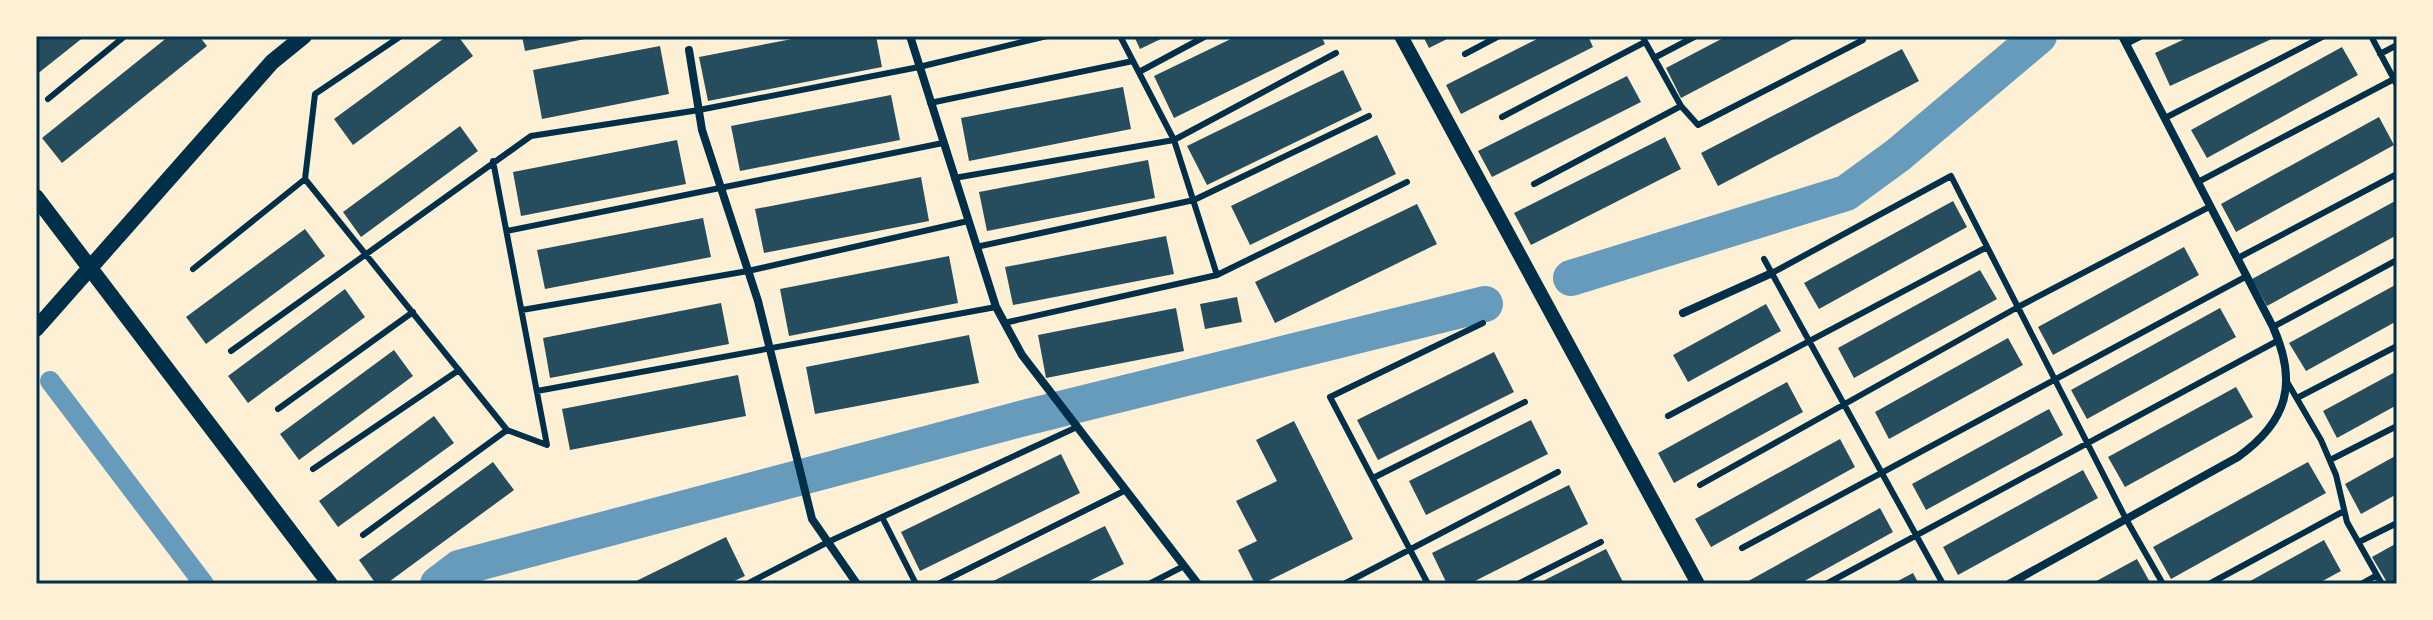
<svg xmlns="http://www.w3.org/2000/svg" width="2433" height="620" font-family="'Noto Serif',serif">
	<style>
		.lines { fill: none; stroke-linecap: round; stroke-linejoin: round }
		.canal { stroke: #669bbc; stroke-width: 20 }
		.river { stroke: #669bbc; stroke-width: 36 }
		.building { fill: #264d5e }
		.service { stroke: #003049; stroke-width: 6 }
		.minor { stroke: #003049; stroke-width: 8 }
		.tertiary { stroke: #003049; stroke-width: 14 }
		.secondary { stroke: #003049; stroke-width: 16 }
		.neatline { fill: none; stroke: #003049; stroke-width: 3 }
	</style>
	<rect width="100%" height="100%" fill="#fdf0d5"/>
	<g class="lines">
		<!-- canal -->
		<path class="canal" d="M50 381 204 584"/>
		<!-- river -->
		<path class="river" d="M1571 278 1846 193 1898 155 2039 36
			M438 584 459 568 1028 417 1485 304"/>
	</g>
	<!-- building -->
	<path class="building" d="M36 36H85L36 75Z
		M169 36H199L207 46 62 163 42 138Z
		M447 36H458L473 56 353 145 334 119Z
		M522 36H595V37L525 51Z
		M808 36H876L882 67 708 101 699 57Z
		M1134 36H1167L1140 49Z
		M1237 36H1321L1325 44 1174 118 1154 76Z
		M1423 36H1453L1429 48Z
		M1543 36H1588L1593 47 1461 114 1446 85Z
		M1727 36H1799L1681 98 1666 68Z
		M2191 36H2278L2170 86 2155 53Z
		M660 46 669 94 542 119 533 70Z
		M2342 47 2358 75 2207 158 2191 130Z
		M1902 49 1919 81 1718 186 1701 153Z
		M1343 70 1362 110 1207 185 1187 146Z
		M1627 76 1641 102 1492 177 1478 151Z
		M1123 87 1131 129 969 161 961 118Z
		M891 95 900 140 740 171 731 126Z
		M2379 117 2394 145 2236 232 2221 204Z
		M460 126 478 151 361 237 343 212Z
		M1377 135 1396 174 1250 245 1231 206Z
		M1665 137 1681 169 1531 245 1514 213Z
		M677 140 686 184 521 216 513 172Z
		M1148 160 1155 198 987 231 979 192Z
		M921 177 929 221 764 253 755 209Z
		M2397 200V235L2267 306 2252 279Z
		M1953 201 1967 227 1819 309 1804 283Z
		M1417 204 1437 244 1275 323 1255 282Z
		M703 218 711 257 545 289 537 250Z
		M305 229 325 256 206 344 186 317Z
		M1166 236 1174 274 1013 305 1005 267Z
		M2184 247 2199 275 2053 355 2038 327Z
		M949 256 958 303 789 336 780 289Z
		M1980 270 1997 299 1854 378 1838 348Z
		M2397 284V321L2306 371 2289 343Z
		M345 289 365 317 248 403 228 376Z
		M1237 297 1242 322 1205 329 1200 304Z
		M721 303 729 344 550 378 543 338Z
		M1766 304 1781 331 1688 382 1673 355Z
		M1176 308 1184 351 1046 378 1038 335Z
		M2220 308 2236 337 2087 419 2071 390Z
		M969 335 979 383 815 414 806 367Z
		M2008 338 2023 365 1889 439 1875 412Z
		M394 350 413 376 299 460 280 434Z
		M1494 352 1514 392 1378 460 1357 420Z
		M2397 371V405L2337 438 2323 411Z
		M738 375 746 416 570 450 562 409Z
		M1787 382 1803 412 1674 483 1658 453Z
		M2236 387 2253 417 2125 487 2108 457Z
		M2049 409 2063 435 1926 510 1912 484Z
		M434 416 454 443 338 527 319 501Z
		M1531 420 1548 454 1426 515 1409 481Z
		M1294 421 1353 539 1262 584H1255L1238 550 1257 541 1236 501 1277 481 1256 440Z
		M1840 439 1855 467 1711 547 1695 519Z
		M1061 454 1080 493 920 571 901 532Z
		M2397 455V494L2361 514 2345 484Z
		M493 462 514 490 386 584H376L359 560Z
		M2308 462 2326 493 2171 579 2153 547Z
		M2083 470 2098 498 1958 575 1943 547Z
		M1569 485 1588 524 1469 584H1447L1432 553Z
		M1880 508 1893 532 1799 584H1743Z
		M1105 526 1124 564 1083 584H987Z
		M726 537 745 576 728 584H630Z
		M2324 540 2341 571 2317 584H2245Z
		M2397 543V584H2388L2372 557Z
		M1606 549 1624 584H1537Z
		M2137 559 2151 584H2091Z
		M1913 573 1919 584H1892Z"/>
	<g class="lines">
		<!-- service -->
		<path class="service" d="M401 36 315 94 305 179 507 430 547 445 493 161
			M1120 36 1174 140 1217 275
			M1642 36 1681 106 1698 125 1863 40 1861 36
			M2371 36 2397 85
			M2126 44 2142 36
			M1465 54 1499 36
			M2380 54 2397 45
			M1654 58 1696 36
			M1139 72 1206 36
			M48 99 125 36
			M930 103 1133 61
			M1502 117 1645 42
			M2165 118 2324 36
			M954 178 1174 140 1336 53
			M2198 182 2394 79
			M1534 184 1681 106
			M507 231 943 143
			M976 247 1194 200 1369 116
			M2238 258 2397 174
			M1764 259 1943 584
			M193 269 305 179
			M1772 273 1951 176 2126 519 2163 584
			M522 310 748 271 968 221
			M1004 323 1217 275 1407 182
			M2273 327 2397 260
			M231 351 531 136 699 110 919 67 1047 36
			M2286 380 2321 440 2336 475 2347 522 2382 584
			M537 391 996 307
			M2297 398 2397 346
			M278 409 413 312
			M1668 416 1987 247
			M2330 460 2397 426
			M313 469 459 370
			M1375 477 1525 402
			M1700 485 2018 307 2211 206
			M882 517 916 584
			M363 535 507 430
			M2359 542 2397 523
			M1742 548 2247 276
			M747 584 828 542 1077 427
			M938 584 1126 490
			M1149 584 1184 566
			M1344 584 1558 472
			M1428 584 1330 397 1483 323
			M1518 584 1601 542
			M1826 584 2279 340
			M2209 584 2344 511
			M2361 584 2377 575"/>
		<!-- minor -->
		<path class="minor" d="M910 36 996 307 1022 355 1198 584
			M689 50 702 130 758 301 812 519 857 584
			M1683 313 1772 273
			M2009 584 2238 457C2288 421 2298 383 2273 327L2122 36"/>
		<!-- tertiary -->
		<path class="tertiary" d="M1401 36 1698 584"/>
		<!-- secondary -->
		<path class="secondary" d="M36 197 330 584
			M36 329 272 62 304 36"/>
	</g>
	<!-- border -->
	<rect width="2433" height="620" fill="none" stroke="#fdf0d5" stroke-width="76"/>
	<rect x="38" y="38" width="2357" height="544" class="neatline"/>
</svg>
